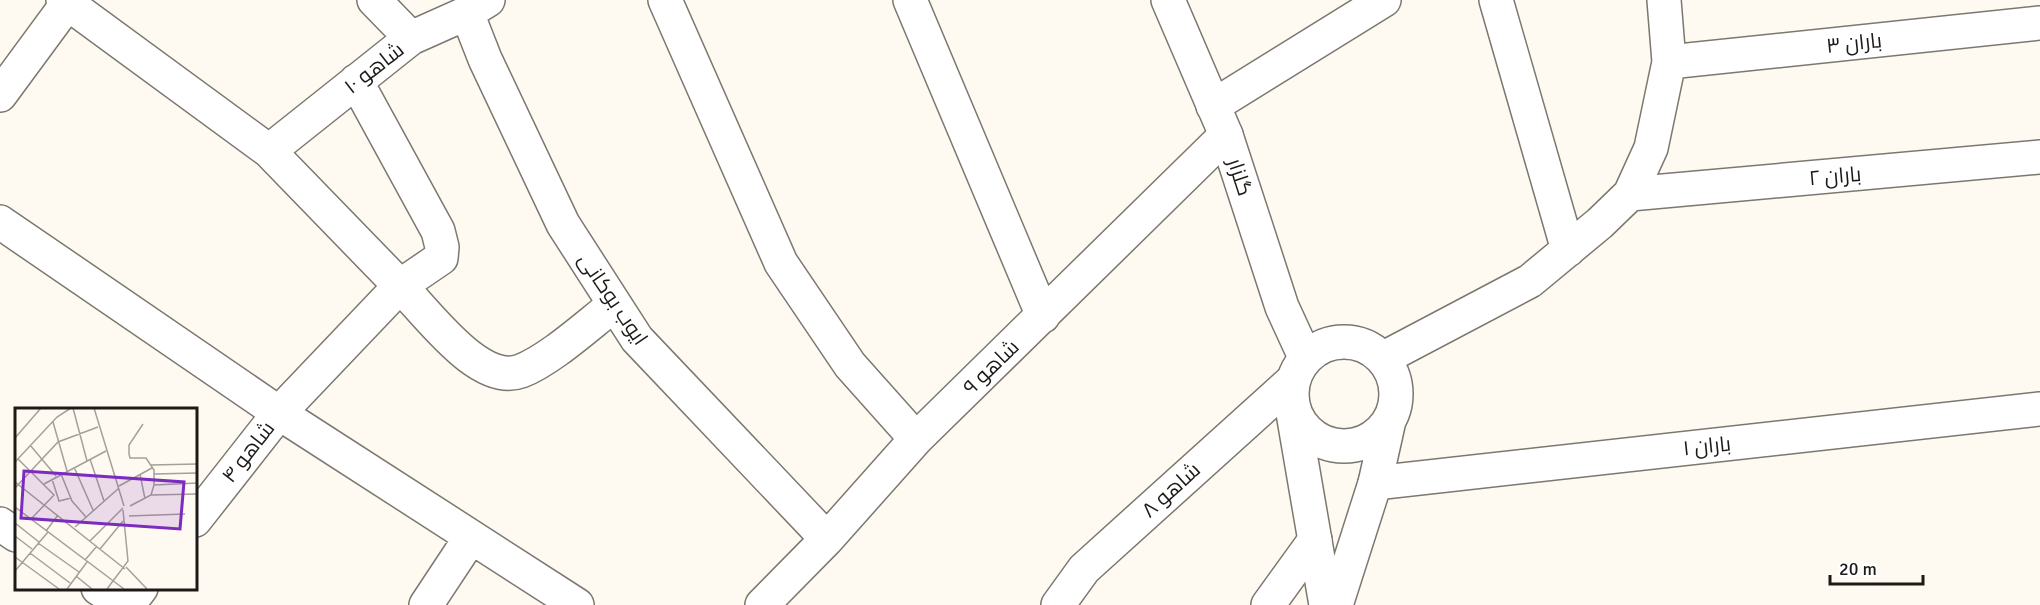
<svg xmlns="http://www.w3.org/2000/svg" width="2040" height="605" font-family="Signika,Cairo,sans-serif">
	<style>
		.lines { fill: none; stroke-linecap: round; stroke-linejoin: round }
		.street-casing { stroke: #7c776f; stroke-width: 36 }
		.secondary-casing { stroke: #7c776f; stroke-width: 36 }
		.street { stroke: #fff; stroke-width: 33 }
		.secondary { stroke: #fff; stroke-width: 33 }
		.labels { text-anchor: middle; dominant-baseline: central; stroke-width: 4.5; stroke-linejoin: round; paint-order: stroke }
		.street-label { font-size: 21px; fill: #1c1a17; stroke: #fff }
		.inset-road { fill: none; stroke: #a4a09a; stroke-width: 1.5 }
		.view { fill: #7b2cbf; fill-opacity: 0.15; stroke: #7b2cbf; stroke-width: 3 }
		.inset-edge { fill: none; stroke: #1c1a17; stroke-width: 3 }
	</style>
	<rect width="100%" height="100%" fill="#fffaf1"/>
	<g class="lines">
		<defs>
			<path id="street" d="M63 0 269 151 400 286 279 413 195 520
				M374 0 411 38
				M665 0 781 263 850 365 916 439
				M910 0 1043 316
				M1496 0 1568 250
				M467 13 485 59 563 224 637 339 827 539
				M1669 62 2040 23
				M356 81 438 231 442 247 441 258 400 286C427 312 479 387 521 371 550 360 589 324 614 305
				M0 95 70 0
				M1213 106 1384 0
				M269 151 411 38 467 13 488 0
				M1630 194 2040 157
				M0 222 279 413 577 605
				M1384 358 1530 281 1600 223 1630 194 1651 148 1669 62 1664 0
				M1375 483 2040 409
				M128 605 141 588
				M426 605 471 537
				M762 605 827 539 916 439 1226 135
				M1058 605 1084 569 1291 382
				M1268 605 1315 540"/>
			<path id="secondary" d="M1168 0 1226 135 1282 307 1305 357
				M1292 394a52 52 0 1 1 104 0a52 52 0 1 1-104 0Z
				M1293 413 1326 605
				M0 524 16 535
				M98 588 123 605
				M1336 605 1375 483 1388 425"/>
		</defs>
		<!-- street casing -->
		<use href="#street" class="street-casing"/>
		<!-- secondary casing -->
		<use href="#secondary" class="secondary-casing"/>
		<!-- street -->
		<use href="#street" class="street"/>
		<!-- secondary -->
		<use href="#secondary" class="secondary"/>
	</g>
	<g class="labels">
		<!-- street labels -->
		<g class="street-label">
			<text transform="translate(1854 43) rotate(-6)">باران ۳</text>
			<text transform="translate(374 68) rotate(-38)">شاهو ۱۰</text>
			<text transform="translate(1835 176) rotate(-5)">باران ۲</text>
			<text transform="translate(1240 177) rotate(72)">گلزار</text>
			<text transform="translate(613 299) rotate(56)">ایوب بوکانی</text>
			<text transform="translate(991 367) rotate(-44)">شاهو ۹</text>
			<text transform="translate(1707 446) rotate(-6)">باران ۱</text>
			<text transform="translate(248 452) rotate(-52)">شاهو ۴</text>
			<text transform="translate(1171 490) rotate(-42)">شاهو ۸</text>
		</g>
	</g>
	<!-- overview -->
	<g transform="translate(15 408)">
		<rect width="182" height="182" fill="#fffaf1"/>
		<path class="inset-road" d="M58 0 72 53M79 0 109 98M38 14 52 63M0 30 26 0M15 37 41 68M3 51 39 87 16 111M75 51 89 93M0 54 42 9 56 0M136 57 182 56M59 59 78 102M46 66 57 93 71 109M125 66 130 91M139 66 182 65M37 71 44 93 56 90M0 74 110 161M29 76 91 43M139 77 182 75M104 78 137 60M0 80 43 34 83 19M136 87 182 86M115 98 136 87 139 77V62L131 50H115L114 46V37L128 16M0 99 109 181M114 108 170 106M0 115 24 134M60 119 104 80M31 123 43 107M0 128 17 141M75 133 108 100M23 135 64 164M85 141 108 113M15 145 55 175M0 149 44 181M70 152 82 138M111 159 132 181M0 163 33 124M61 168 77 181M52 181 72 154M92 181 113 153 108 102"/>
		<path class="view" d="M9 63 169 74 165 121 6 110Z"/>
		<rect width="182" height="182" class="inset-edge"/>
	</g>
	<!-- scale -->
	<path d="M1830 575v9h93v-9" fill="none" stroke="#1c1a17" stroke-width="3"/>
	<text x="1839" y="575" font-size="18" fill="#1c1a17" stroke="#ffffff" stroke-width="4.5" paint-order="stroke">20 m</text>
</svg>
